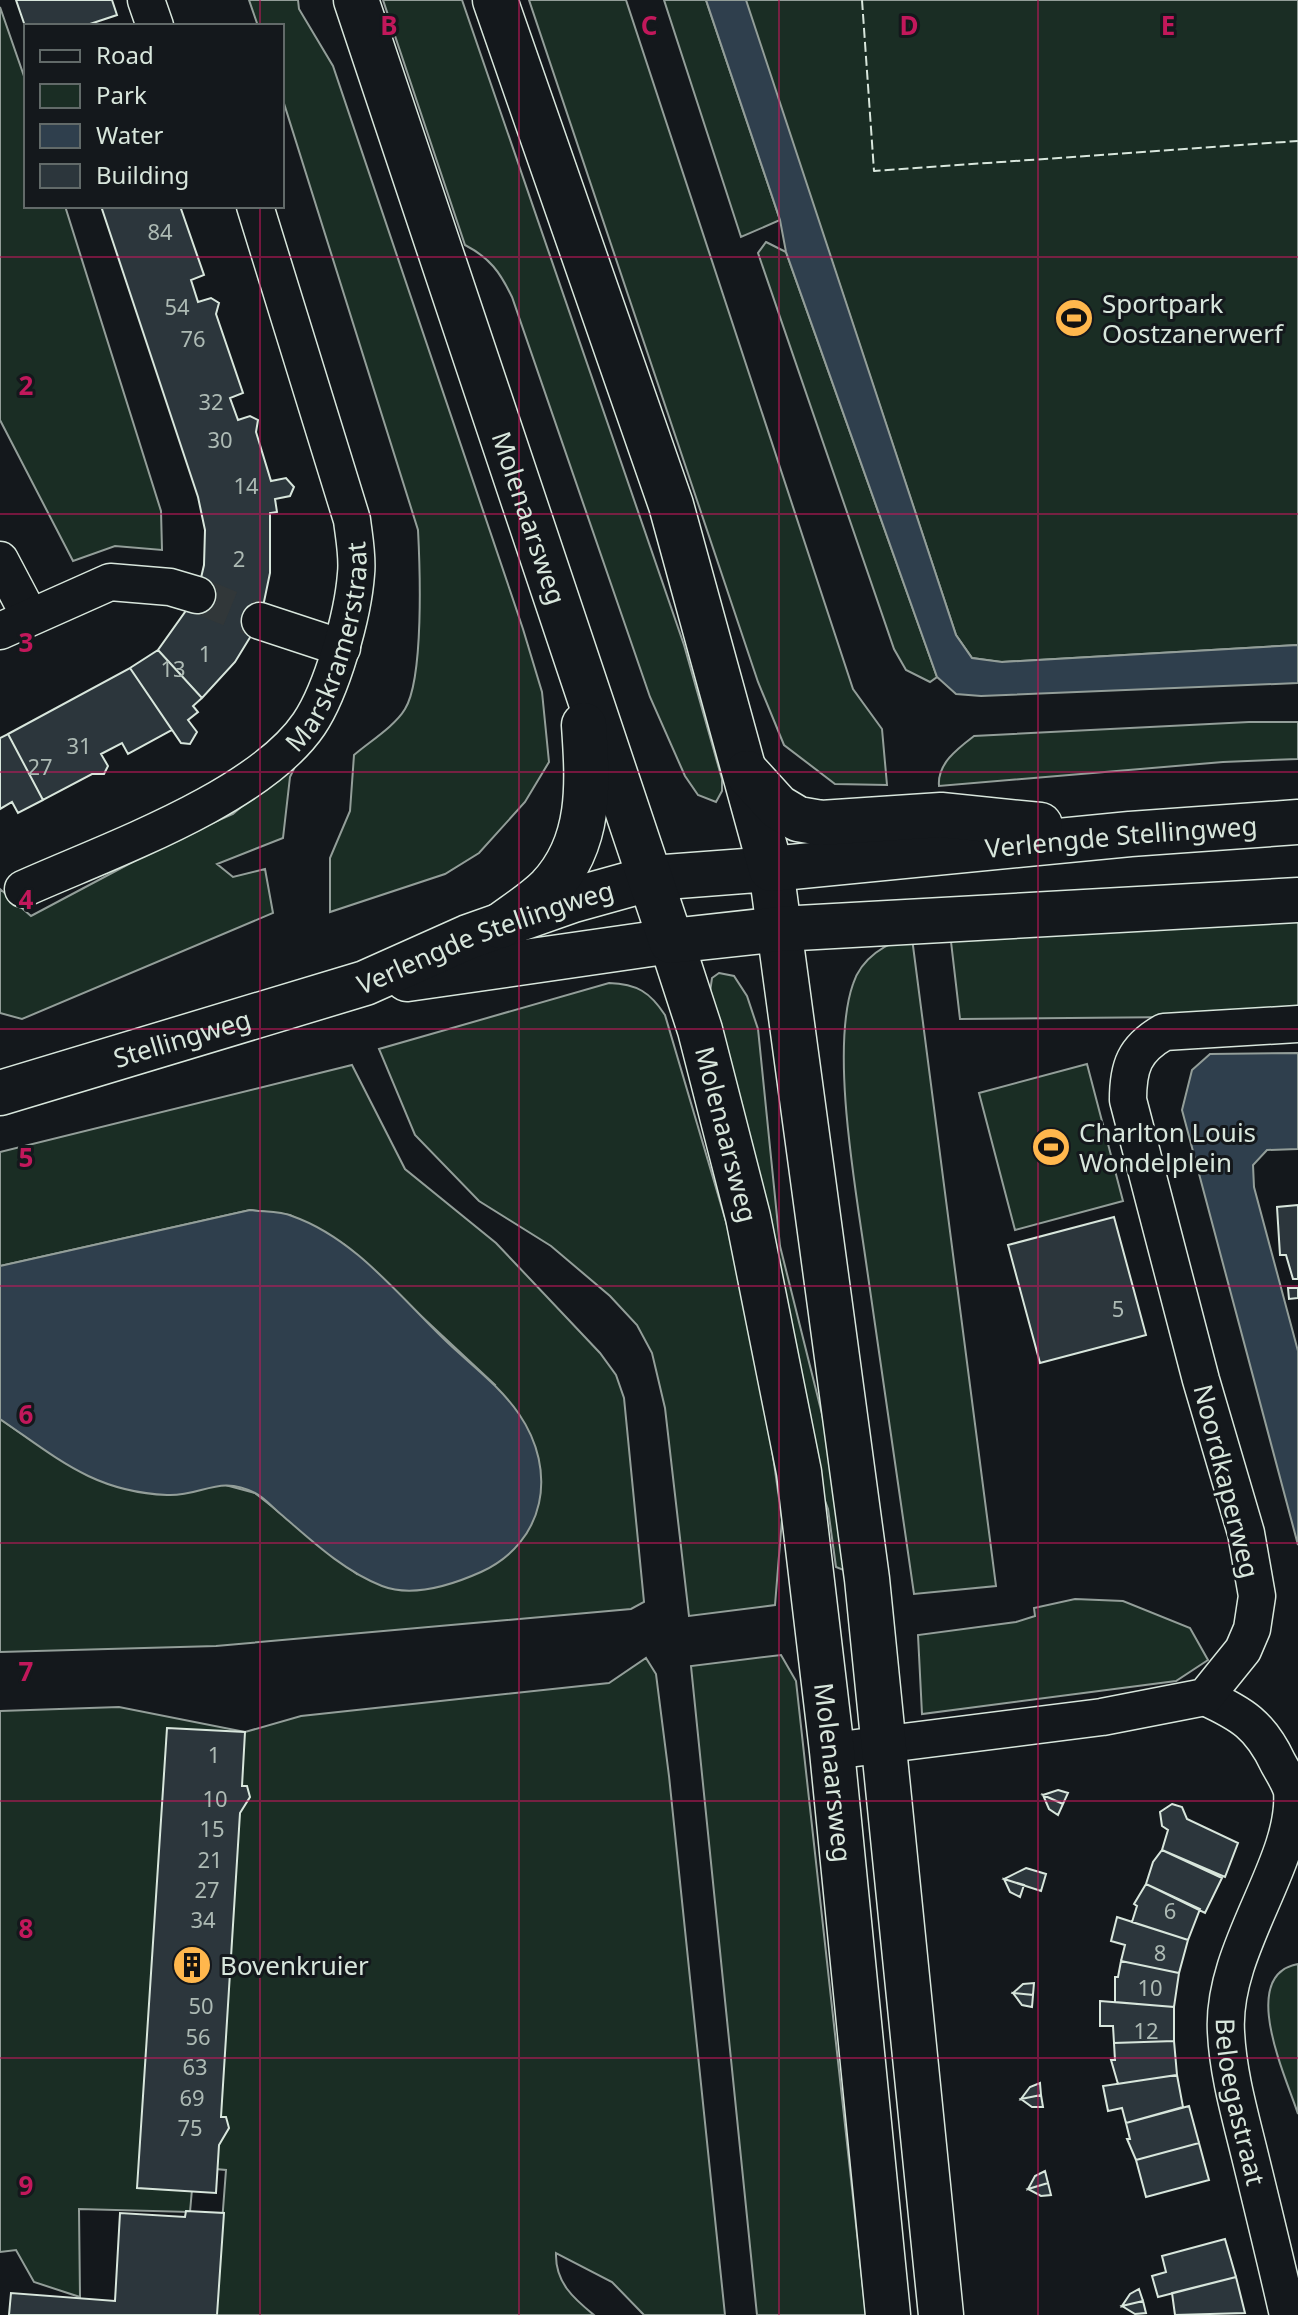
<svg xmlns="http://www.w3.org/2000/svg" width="1298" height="2315" font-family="'Noto Sans',sans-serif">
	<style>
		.green { fill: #1a2d24; stroke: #939e99; stroke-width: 2 }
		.water { fill: #2f3f4d; stroke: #939e99; stroke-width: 2 }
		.building { fill: #2c363c; stroke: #d8e6dc; stroke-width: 2 }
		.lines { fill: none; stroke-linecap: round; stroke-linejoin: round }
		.minor-tunnel { stroke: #313739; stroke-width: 36; stroke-dasharray: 36 18; stroke-linecap: butt }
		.minor-casing { stroke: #d8e6dc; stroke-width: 39 }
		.tertiary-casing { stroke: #d8e6dc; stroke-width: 47 }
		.secondary-casing { stroke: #d8e6dc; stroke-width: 47 }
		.minor { stroke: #14181c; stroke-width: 36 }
		.tertiary { stroke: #14181c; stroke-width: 44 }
		.secondary { stroke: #14181c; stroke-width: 44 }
		.fence { stroke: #d8e6dc; stroke-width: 2; stroke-dasharray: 10 4; stroke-linecap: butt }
		.grid { fill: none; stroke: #c2185b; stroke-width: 2; stroke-opacity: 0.55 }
		.labels { text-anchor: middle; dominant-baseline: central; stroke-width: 6; stroke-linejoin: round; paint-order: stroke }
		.number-label { font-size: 22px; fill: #adbab4 }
		.poi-label { font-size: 26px; fill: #d8e6dc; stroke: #14181c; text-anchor: start }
		.street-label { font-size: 26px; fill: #d8e6dc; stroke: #14181c }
		.grid-label { font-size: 26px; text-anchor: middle; font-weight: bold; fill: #c2185b; stroke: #14181c; stroke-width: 6; stroke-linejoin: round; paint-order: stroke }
	</style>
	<rect width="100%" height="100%" fill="#14181c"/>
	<!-- green -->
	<path class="green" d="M249 0H298L299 9 333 66 523 629 542 692 549 762 525 802 479 853 445 874 330 912V858L350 811 354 755C369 742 395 726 405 709 424 678 420 568 418 530L282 97V26H258Z
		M383 0H462L684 645 722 779V791L716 802 698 795 685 776 650 697 512 297C500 272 490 258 465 245Z
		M529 0H626L853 689 882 729 887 785 835 784 784 745 758 682Z
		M664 0H706L780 220 741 237Z
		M745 0H1298V645L1001 662 972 658 956 635Z
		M0 7 26 82V206H65L161 511 162 550 115 546 73 561 0 420Z
		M766 242 786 252 937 677 930 682 906 670 894 649 758 253Z
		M1249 722H1298V759L1223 762 939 786C937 764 957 749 974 736Z
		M300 756 290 777 283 838 217 864 233 877 265 869 273 913 22 1019 0 1013V889L31 916 174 840 233 814Z
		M1298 920V1006L1178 1017 960 1019 950 933Z
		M912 938 996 1586 914 1594C898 1483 882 1373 866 1262 856 1191 830 1050 853 984 861 959 886 941 912 938Z
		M719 973 734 976 747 996 758 1029 780 1246 827 1434 846 1571 836 1567 828 1509 803 1442 709 999 712 978Z
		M609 983C637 984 650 992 665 1015L737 1259 760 1365 782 1519 775 1605 689 1616 665 1408 652 1353 637 1325 610 1296 551 1246 479 1201 415 1135 379 1049Z
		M1087 1064 1123 1201 1015 1230 979 1093Z
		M352 1065 405 1169 496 1243 600 1353 616 1375 624 1398 644 1602 631 1609 216 1646 0 1652V1419L31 1440 195 1491 218 1483 255 1493 357 1574 495 1385 345 1245 290 1215 250 1210 0 1266V1152Z
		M1075 1599 1123 1601 1190 1628 1208 1660 1176 1681 922 1714 918 1635 1016 1622 1035 1616 1034 1608Z
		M781 1655 796 1681 866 2315H757L691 1666Z
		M646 1658 656 1674 669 1776 725 2315H644L612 2282 556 2253C555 2282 573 2298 594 2315H215L226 2170 194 2167 190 2212 79 2209 80 2297 34 2282 16 2250 0 2252V1711L119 1707 245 1732 301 1716 609 1683Z
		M1298 1964V2114C1287 2079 1237 1975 1298 1964Z"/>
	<!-- water -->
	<path class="water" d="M706 0H746L956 635 972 658 1002 662 1298 645V683L981 696 956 694 937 677 786 252 780 220Z
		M1298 1053V1149L1267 1150 1253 1165 1254 1187 1298 1351V1545L1182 1110 1192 1070 1210 1054Z
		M250 1210C264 1212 280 1211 292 1216 355 1238 400 1297 446 1341 471 1365 499 1385 519 1414 558 1471 546 1542 481 1572 452 1585 413 1598 382 1586 344 1571 313 1542 283 1516 274 1509 265 1498 255 1493 219 1474 201 1497 167 1495 94 1492 57 1458 0 1419V1266Z"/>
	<!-- building -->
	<path class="building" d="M16 0H112L117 15 84 26H26V29Z
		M101 206H180L204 275 191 280 198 302 211 298 219 303 216 314 243 393 230 398 238 420 250 416 258 420 256 432 271 481 286 478 294 487 290 496 275 499 277 512 270 513V573L260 621 235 662 202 698 158 650 197 595 204 565 205 530 198 497Z
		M158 650 202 698 193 706 198 712 188 720 197 732 190 744 181 743 130 668Z
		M130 668 172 730 128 754 122 743 101 754 108 766 104 774H92L43 800 8 734Z
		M8 734 43 800 18 813 12 802 0 809V738Z
		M1298 1205V1279H1293L1286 1255H1280L1277 1207Z
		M1114 1217 1146 1335 1040 1363 1008 1245Z
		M1288 1288H1298V1298L1289 1299Z
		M167 1728 245 1732 242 1786H247L250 1797 240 1813 221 2117H226L229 2128 219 2145 216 2193 137 2188Z
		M1058 1790 1068 1793 1063 1804 1043 1795Z
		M1043 1795 1063 1804 1058 1815 1049 1809Z
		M1172 1804 1182 1807 1187 1819 1238 1843 1225 1877 1162 1850 1168 1830 1162 1826 1160 1812Z
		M1162 1850 1222 1878 1205 1913 1146 1884 1153 1862Z
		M1026 1868 1046 1874 1041 1891 1004 1879Z
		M1004 1879 1024 1885 1020 1897 1010 1892Z
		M1146 1884 1200 1909 1188 1940 1132 1922 1137 1906 1134 1904Z
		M1117 1917 1188 1940 1179 1973 1121 1961 1125 1945 1111 1941Z
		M1121 1961 1179 1973 1174 2007 1115 2002V1977H1118Z
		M1034 1983 1033 1995 1013 1993 1023 1984Z
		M1013 1993 1033 1995 1032 2007 1022 2005Z
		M1100 2001 1174 2007V2041L1114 2043 1113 2026H1100Z
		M1174 2041 1177 2075 1118 2084 1111 2060H1115L1114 2043Z
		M1177 2075 1183 2107 1126 2123 1122 2108 1108 2111 1103 2086Z
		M1040 2083 1041 2095 1021 2099 1030 2087Z
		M1041 2095 1043 2107H1032L1021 2099Z
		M1189 2106 1199 2143 1136 2160 1127 2139H1130L1126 2123Z
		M1199 2143 1209 2180 1146 2197 1136 2160Z
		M1045 2171 1048 2183 1028 2189 1035 2176Z
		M1048 2183 1051 2195 1041 2196 1028 2189Z
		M186 2211 224 2213 217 2315H9L11 2293 115 2301 120 2213 185 2217Z
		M1225 2239 1236 2277 1158 2297 1152 2276 1166 2272 1162 2256Z
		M1236 2277 1245 2313 1175 2315 1172 2293Z
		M1139 2289 1143 2301 1122 2306 1130 2294Z
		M1143 2301 1146 2313 1135 2314 1122 2306Z"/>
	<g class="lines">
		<!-- minor-tunnel -->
		<path class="minor-tunnel" d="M197 595 260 621"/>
		<defs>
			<g id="minor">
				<path d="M146 0 155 26"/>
				<path d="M0 560 29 615"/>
				<path d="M260 621 342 648"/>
				<path d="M0 631 110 582 170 587 197 595"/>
				<path id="s1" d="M23 889C105 852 258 799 309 724 332 690 353 615 356 574 358 557 354 537 352 520L255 206"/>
				<path id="s2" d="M1205 1697C1242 1714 1260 1725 1278 1763 1283 1772 1289 1781 1292 1791 1298 1862 1221 1948 1226 2032 1228 2074 1240 2115 1250 2156 1263 2209 1276 2262 1288 2315"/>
				<path d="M832 1751 1102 1717 1205 1697 1243 1650 1252 1629 1257 1596 1246 1533 1201 1380 1128 1100C1128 1067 1134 1049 1164 1032L1298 1024"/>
			</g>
			<g id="tertiary">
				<path id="s3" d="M407 979 671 941 700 1030 748 1217 799 1472 832 1751 888 2315"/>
				<path id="s4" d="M0 1093 365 983 468 937 573 900 652 878 771 869 867 1579 941 2315"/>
			</g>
			<g id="secondary">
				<path id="s5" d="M356 0 671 941 780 929 1298 900"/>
				<path id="s6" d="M495 0 671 505 771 869 1130 834 1298 822"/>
				<path d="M747 773 778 807 798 819 821 823 941 815 1040 825"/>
				<path d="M500 926C516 914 535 902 549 888 592 843 588 783 584 725"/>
			</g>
		</defs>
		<!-- minor casing -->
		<use href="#minor" class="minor-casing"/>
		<!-- tertiary casing -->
		<use href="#tertiary" class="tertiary-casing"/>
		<!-- secondary casing -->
		<use href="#secondary" class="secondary-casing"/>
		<!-- minor -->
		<use href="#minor" class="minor"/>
		<!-- tertiary -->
		<use href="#tertiary" class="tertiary"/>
		<!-- secondary -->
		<use href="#secondary" class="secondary"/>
		<!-- fence -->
		<path class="fence" d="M862 0 874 171 1298 141"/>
	</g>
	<!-- grid -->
	<path class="grid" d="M260 0V26M519 0V2315M779 0V2315M1038 0V2315M260 206V2315M0 257H1298M0 514H1298M0 772H1298M0 1029H1298M0 1286H1298M0 1543H1298M0 1801H1298M0 2058H1298"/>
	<!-- icons -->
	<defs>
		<symbol id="stadium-disc" viewBox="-11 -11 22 22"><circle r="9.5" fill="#ffb74d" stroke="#14181c"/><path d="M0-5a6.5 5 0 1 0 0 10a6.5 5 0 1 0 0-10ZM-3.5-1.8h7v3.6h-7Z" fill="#111"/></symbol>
		<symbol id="building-disc" viewBox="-11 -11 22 22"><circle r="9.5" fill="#ffb74d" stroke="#14181c"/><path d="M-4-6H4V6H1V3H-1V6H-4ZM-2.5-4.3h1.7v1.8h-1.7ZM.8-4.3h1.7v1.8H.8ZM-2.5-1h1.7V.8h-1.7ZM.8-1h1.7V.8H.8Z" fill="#111"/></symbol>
	</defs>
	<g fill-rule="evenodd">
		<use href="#stadium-disc" x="1052" y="296" width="44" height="44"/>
		<use href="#stadium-disc" x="1029" y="1125" width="44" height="44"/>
		<use href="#building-disc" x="170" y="1943" width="44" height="44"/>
	</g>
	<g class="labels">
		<!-- number labels -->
		<g class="number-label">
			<text x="160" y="231">84</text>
			<text x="177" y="306">54</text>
			<text x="193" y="338">76</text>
			<text x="211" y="401">32</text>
			<text x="220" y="439">30</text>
			<text x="246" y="485">14</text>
			<text x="239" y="558">2</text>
			<text x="205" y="653">1</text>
			<text x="173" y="668">13</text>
			<text x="79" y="745">31</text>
			<text x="40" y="766">27</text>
			<text x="1118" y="1308">5</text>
			<text x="214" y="1754">1</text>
			<text x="215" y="1798">10</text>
			<text x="212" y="1828">15</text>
			<text x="210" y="1859">21</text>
			<text x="207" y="1889">27</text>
			<text x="1170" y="1910">6</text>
			<text x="203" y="1919">34</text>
			<text x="1160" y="1952">8</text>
			<text x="1150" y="1987">10</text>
			<text x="201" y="2005">50</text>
			<text x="1146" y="2030">12</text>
			<text x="198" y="2036">56</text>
			<text x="195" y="2066">63</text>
			<text x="192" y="2097">69</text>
			<text x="190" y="2127">75</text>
		</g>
		<!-- poi labels -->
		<g class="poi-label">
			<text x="1102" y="303">Sportpark<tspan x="1102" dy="30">Oostzanerwerf</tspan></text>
			<text x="1079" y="1132">Charlton Louis<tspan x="1079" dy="30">Wondelplein</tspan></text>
			<text x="220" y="1965">Bovenkruier</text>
		</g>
		<!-- street labels -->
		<g class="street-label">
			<text stroke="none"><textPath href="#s5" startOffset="546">Molenaarsweg</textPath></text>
			<text stroke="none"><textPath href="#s1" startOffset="414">Marskramerstraat</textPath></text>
			<text stroke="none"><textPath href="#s6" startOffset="1264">Verlengde Stellingweg</textPath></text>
			<text stroke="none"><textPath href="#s4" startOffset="510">Verlengde Stellingweg</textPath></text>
			<text stroke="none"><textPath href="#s4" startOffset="190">Stellingweg</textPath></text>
			<text stroke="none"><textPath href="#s3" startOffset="468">Molenaarsweg</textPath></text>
			<text transform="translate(1227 1481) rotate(76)">Noordkaperweg</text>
			<text stroke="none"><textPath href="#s3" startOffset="1116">Molenaarsweg</textPath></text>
			<text stroke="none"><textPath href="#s2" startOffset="456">Beloegastraat</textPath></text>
		</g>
	</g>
	<g class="grid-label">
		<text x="389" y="35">B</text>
		<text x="649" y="35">C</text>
		<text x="909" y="35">D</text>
		<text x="1168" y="35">E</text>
		<text x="26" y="395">2</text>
		<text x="26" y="652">3</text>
		<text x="26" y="909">4</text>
		<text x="26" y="1167">5</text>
		<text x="26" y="1424">6</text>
		<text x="26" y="1681">7</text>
		<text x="26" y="1938">8</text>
		<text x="26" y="2195">9</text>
	</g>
	<!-- legend -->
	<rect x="24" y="24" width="260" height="184" fill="#14181c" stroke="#626a69" stroke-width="2"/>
	<rect x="40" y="50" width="40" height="12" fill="#14181c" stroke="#626a69" stroke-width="2"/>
	<text x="96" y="64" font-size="24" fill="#d8e6dc">Road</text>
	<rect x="40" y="84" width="40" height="24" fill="#1a2d24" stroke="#626a69" stroke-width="2"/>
	<text x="96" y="104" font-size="24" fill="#d8e6dc">Park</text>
	<rect x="40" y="124" width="40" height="24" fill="#2f3f4d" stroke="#626a69" stroke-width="2"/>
	<text x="96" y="144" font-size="24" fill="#d8e6dc">Water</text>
	<rect x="40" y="164" width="40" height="24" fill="#2c363c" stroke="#626a69" stroke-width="2"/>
	<text x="96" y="184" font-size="24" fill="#d8e6dc">Building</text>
</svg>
